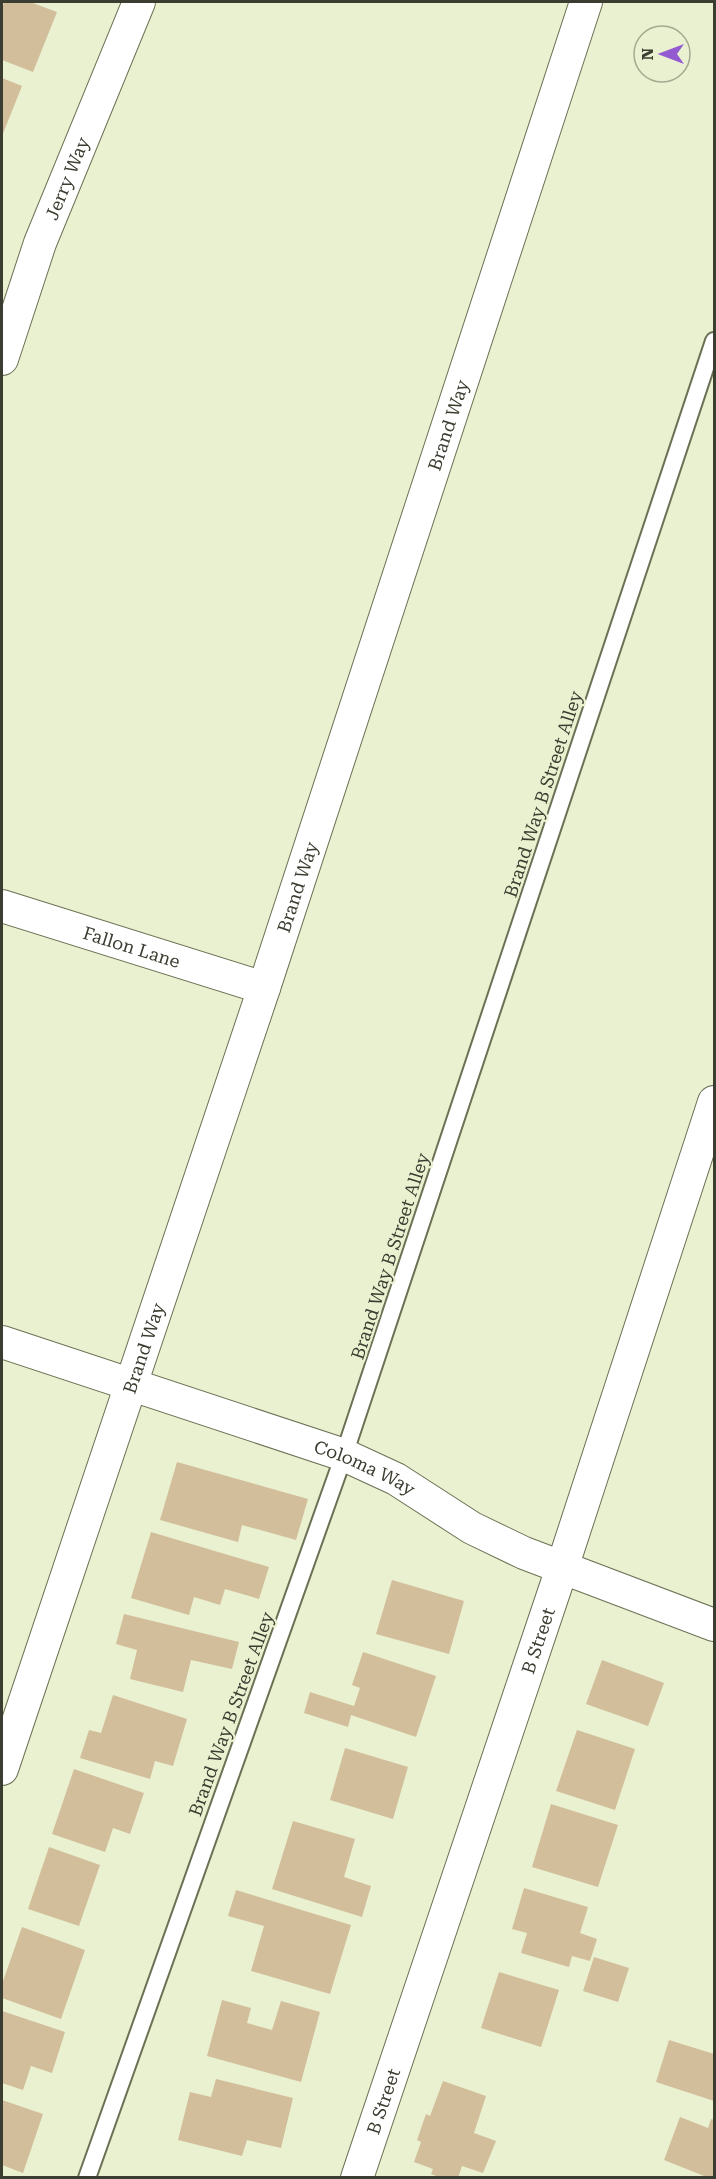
<svg xmlns="http://www.w3.org/2000/svg" width="716" height="2179" font-family="'Roboto Serif',serif">
	<style>
		.building { fill: #d2be9b }
		.lines { fill: none; stroke-linecap: round; stroke-linejoin: round }
		.lane-casing { stroke: #6b7154; stroke-width: 20 }
		.street-casing { stroke: #6b7154; stroke-width: 34 }
		.lane { stroke: #fff; stroke-width: 16 }
		.street { stroke: #fff; stroke-width: 32 }
		.labels { text-anchor: middle; dominant-baseline: central; stroke-width: 4.5; stroke-linejoin: round; paint-order: stroke }
		.street-label { font-size: 18px; fill: #3a3d30; stroke: #eaf1d0 }
	</style>
	<rect width="100%" height="100%" fill="#eaf1d0"/>
	<!-- building -->
	<path class="building" d="M4 2H30L57 12 33 72 2 60V9Z
		M2 78 22 86 2 136Z
		M177 1462 308 1499 296 1540 242 1525 238 1542 160 1520Z
		M151 1532 269 1567 259 1599 225 1589 220 1605 194 1597 189 1615 131 1598Z
		M392 1580 464 1601 449 1654 376 1634Z
		M124 1614 239 1642 232 1669 191 1660 183 1692 130 1679 137 1650 116 1644Z
		M363 1652 436 1676 416 1737 351 1715 348 1727 304 1713 310 1692 354 1706 360 1688 352 1685Z
		M602 1660 664 1683 648 1726 586 1704Z
		M113 1695 187 1719 173 1766 155 1761 150 1779 80 1758 89 1730 101 1733Z
		M577 1730 635 1749 615 1810 556 1791Z
		M345 1748 408 1767 393 1819 330 1800Z
		M74 1769 144 1793 130 1834 113 1828 105 1852 52 1834Z
		M551 1804 618 1825 598 1887 532 1867Z
		M293 1821 355 1839 344 1877 371 1886 362 1917 272 1889Z
		M49 1847 100 1865 79 1926 28 1909Z
		M524 1888 588 1907 580 1933 597 1939 590 1961 572 1956 569 1967 521 1953 527 1933 512 1929Z
		M236 1890 351 1925 330 1994 251 1971 264 1926 228 1916Z
		M22 1927 85 1950 61 2019 2 1998V1984Z
		M594 1957 629 1968 618 2002 583 1991Z
		M499 1972 559 1990 541 2047 481 2028Z
		M222 2000 251 2008 247 2023 272 2030 281 2001 320 2012 301 2082 207 2056Z
		M2 2011 65 2032 52 2073 31 2066 23 2090 2 2083Z
		M669 2040 714 2054V2101L656 2082Z
		M216 2079 293 2098 281 2148 247 2140 242 2156 178 2140 190 2092 211 2097Z
		M443 2081 486 2096 474 2133 496 2141 483 2173 462 2166 458 2178H441L431 2174 433 2169 414 2162 421 2142 417 2140 426 2114 430 2116Z
		M2 2100 43 2114 23 2173 2 2165Z
		M680 2117 708 2128 711 2119 714 2120V2178H709L664 2160Z"/>
	<g class="lines">
		<defs>
			<path id="lane" d="M87 2178 344 1455 714 341"/>
			<g id="street">
				<path id="s1" d="M2 359 40 243 139 2"/>
				<path id="s2" d="M2 906 264 988"/>
				<path id="s3" d="M2 1342 344 1455 396 1479 472 1528 524 1553 714 1625"/>
				<path id="s4" d="M2 1769 264 988 586 2"/>
				<path id="s5" d="M357 2178 562 1568 714 1102"/>
			</g>
		</defs>
		<!-- lane casing -->
		<use href="#lane" class="lane-casing"/>
		<!-- street casing -->
		<use href="#street" class="street-casing"/>
		<!-- lane -->
		<use href="#lane" class="lane"/>
		<!-- street -->
		<use href="#street" class="street"/>
	</g>
	<g class="labels">
		<!-- street labels -->
		<g class="street-label">
			<text stroke="none"><textPath href="#s1" startOffset="192">Jerry Way</textPath></text>
			<text stroke="none"><textPath href="#s4" startOffset="1416">Brand Way</textPath></text>
			<text transform="translate(543 794) rotate(-72)">Brand Way B Street Alley</text>
			<text stroke="none"><textPath href="#s4" startOffset="930">Brand Way</textPath></text>
			<text stroke="none"><textPath href="#s2" startOffset="136">Fallon Lane</textPath></text>
			<text transform="translate(390 1256) rotate(-72)">Brand Way B Street Alley</text>
			<text stroke="none"><textPath href="#s4" startOffset="444">Brand Way</textPath></text>
			<text stroke="none"><textPath href="#s3" startOffset="384">Coloma Way</textPath></text>
			<text stroke="none"><textPath href="#s5" startOffset="567">B Street</textPath></text>
			<text transform="translate(231 1714) rotate(-70)">Brand Way B Street Alley</text>
			<text stroke="none"><textPath href="#s5" startOffset="81">B Street</textPath></text>
		</g>
	</g>
	<!-- border -->
	<rect width="716" height="2179" fill="none" stroke="#3a3d30" stroke-width="6"/>
	<!-- north arrow -->
	<g transform="translate(662 54) rotate(270)"><circle r="28" fill="#eaf1d0" stroke="#a4a990" stroke-width="1.5"/>
	<path d="M0-4.5L10 22L0 15L-10 22Z" fill="#935ad2"/>
	<text y="-9" font-size="16" font-weight="bold" text-anchor="middle" fill="#3a3d30">N</text>
	</g>
</svg>
